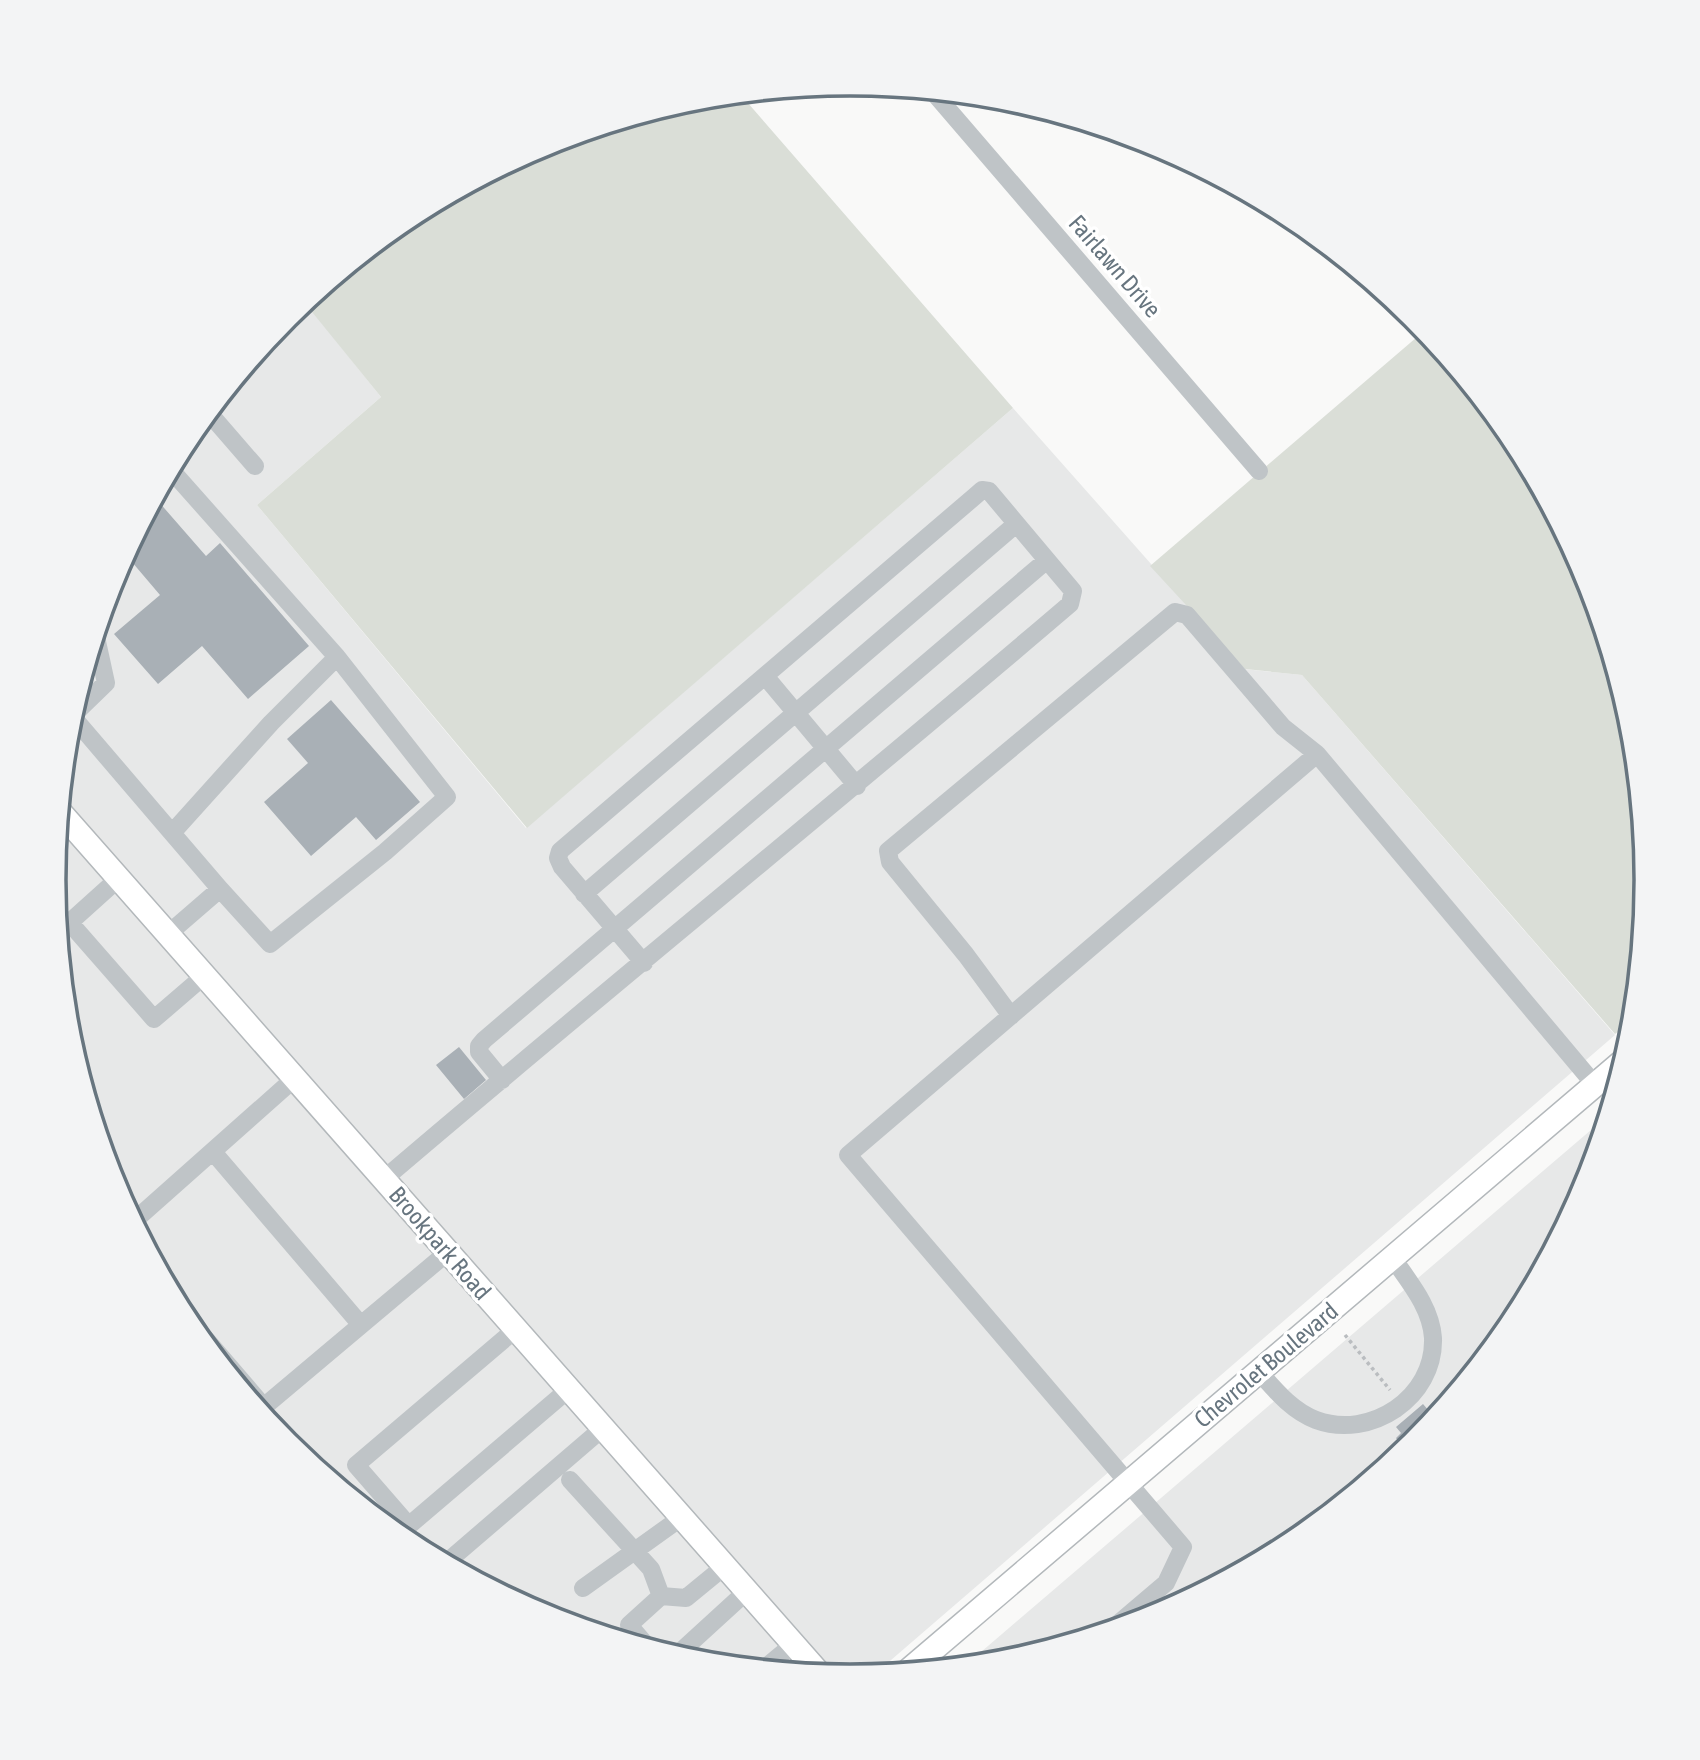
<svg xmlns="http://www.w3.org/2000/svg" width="1700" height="1760" font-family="'Asap Condensed',sans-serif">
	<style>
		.built { fill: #e7e8e8 }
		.green { fill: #daded7 }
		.building { fill: #a9b0b6 }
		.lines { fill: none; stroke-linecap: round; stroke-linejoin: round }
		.major-casing { stroke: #b3b8bb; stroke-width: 26 }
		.path { stroke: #babdc0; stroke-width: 3.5; stroke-dasharray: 3.5 3.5; stroke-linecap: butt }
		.minor { stroke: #bfc4c7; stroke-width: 18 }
		.major { stroke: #fff; stroke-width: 23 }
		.labels { text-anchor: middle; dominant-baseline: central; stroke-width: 7; stroke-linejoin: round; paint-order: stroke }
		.street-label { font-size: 24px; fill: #67757f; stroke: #fff }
		.rim { fill: none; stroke: #67757f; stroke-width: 3.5 }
	</style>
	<rect width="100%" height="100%" fill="#f9f9f8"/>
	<!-- built -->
	<path class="built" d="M422 211 309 307 381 397 257 505 526 828 1013 408 1244 669 1302 675 1615 1035 876 1673 850 1676 694 1660 545 1615 408 1541 287 1442 188 1322 115 1184 69 1035 54 880 70 724 115 575 189 438 288 317 408 218Z
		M1605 1118 1585 1185 1511 1322 1412 1443 1292 1542 1154 1615 1005 1661 967 1664Z"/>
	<!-- green -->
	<path class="green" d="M741 95 1013 408 527 828 257 505 381 397 308 307C343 277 386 234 423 210 515 152 633 106 741 95Z
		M1424 331 1512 438 1585 576 1631 725 1646 880 1632 1021 1615 1034 1302 675 1245 669 1150 566Z"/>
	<!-- building -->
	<path class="building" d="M158 501 206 556 220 543 309 646 248 699 202 646 158 684 114 634 160 595 126 555 151 508Z
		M331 700 420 802 376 840 356 817 311 856 264 802 308 763 287 739Z
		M459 1047 486 1080 464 1099 436 1065Z
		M1423 1404 1429 1411 1435 1406 1439 1411 1412 1443 1292 1542 1264 1557 1398 1441 1396 1438 1401 1433 1396 1427Z"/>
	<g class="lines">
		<defs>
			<path id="major" d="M61 813 819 1673
				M909 1670 1623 1061"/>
		</defs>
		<!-- major casing -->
		<use href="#major" class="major-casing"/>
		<!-- path -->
		<path class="path" d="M1345 1335 1390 1390"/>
		<!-- minor -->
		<path class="minor" d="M934 93 1259 471
			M209 413 255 466
			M171 470 337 657
			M765 676 857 786
			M72 716 172 833
			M72 716 106 683 96 637
			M584 894 1016 524
			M70 923 154 1019 204 976
			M59 932 119 878
			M168 934 220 889 270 944 385 852 447 797 337 657 271 723 172 833 220 889
			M1011 1016 966 955 890 862 888 851 1175 612 1187 615 1283 727 1317 754
			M502 1080 479 1052V1046L484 1040 1047 560
			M214 1153 361 1325 260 1410
			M384 1179C611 985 843 798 1070 604L1073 591 989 491 982 490 974 497 560 851 558 858 562 867 644 963
			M134 1221 295 1078
			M185 1315 264 1407
			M361 1325 448 1252
			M1259 1372C1275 1390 1292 1411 1316 1420 1370 1440 1435 1398 1433 1338 1431 1307 1409 1282 1392 1257
			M570 1480 651 1569 661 1596 629 1625 647 1646
			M409 1526 356 1465 516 1329
			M399 1534 569 1389
			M447 1562 603 1428
			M583 1588 682 1517
			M661 1596 686 1598 725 1566
			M1113 1628 1166 1583 1183 1547 848 1155 1317 754 1595 1085
			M677 1655 747 1591
			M766 1667 794 1644"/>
		<!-- major -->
		<use href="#major" class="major"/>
	</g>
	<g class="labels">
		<!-- street labels -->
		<g class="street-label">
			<text transform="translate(1115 266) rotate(49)">Fairlawn Drive</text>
			<text transform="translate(440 1243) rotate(49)">Brookpark Road</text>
			<text transform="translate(1266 1365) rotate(-40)">Chevrolet Boulevard</text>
		</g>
	</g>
	<!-- crop -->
	<path d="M0 0H1700V1760H0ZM66 880a784 784 0 1 1 1568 0a784 784 0 1 1-1568 0Z" fill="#f3f4f5" fill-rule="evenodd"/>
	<path class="rim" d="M66 880a784 784 0 1 1 1568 0a784 784 0 1 1-1568 0Z"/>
</svg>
